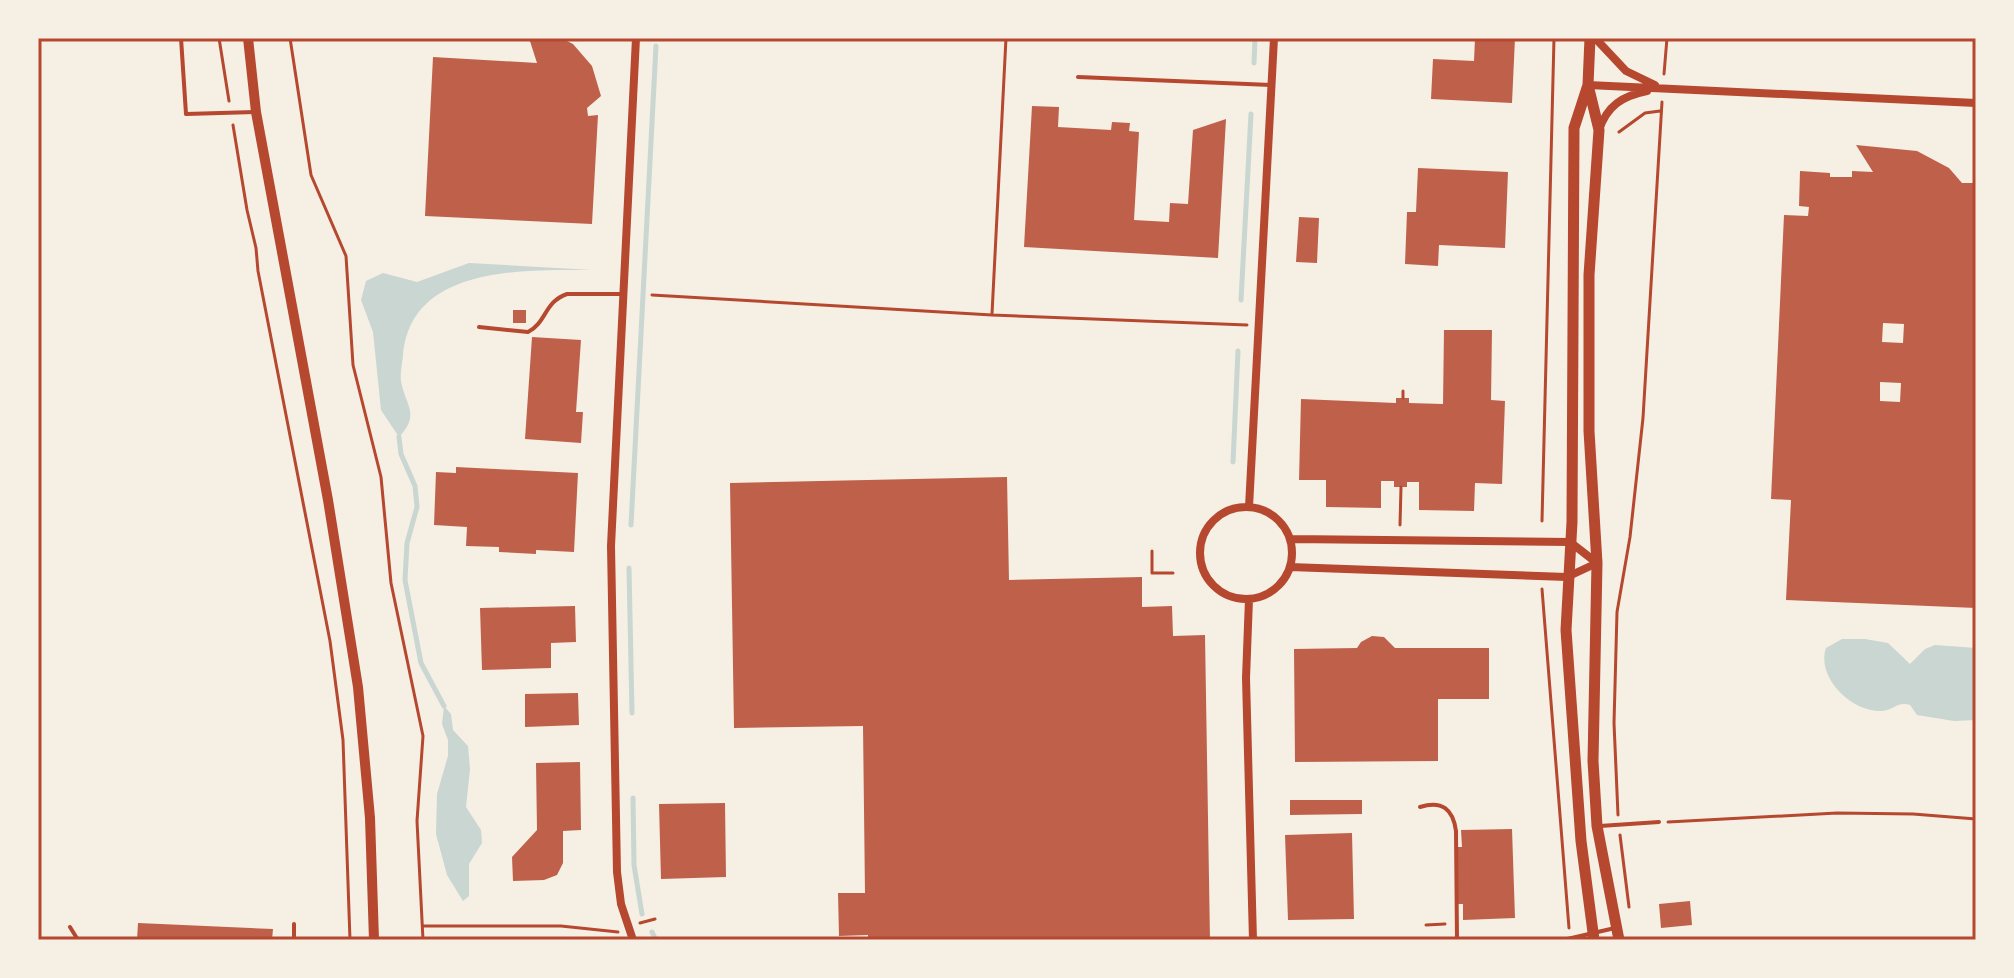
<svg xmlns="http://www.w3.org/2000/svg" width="2014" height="978" font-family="Ubuntu,sans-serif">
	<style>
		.water { fill: #c9d6d2 }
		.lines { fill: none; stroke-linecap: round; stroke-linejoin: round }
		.stream { stroke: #c9d6d2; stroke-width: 5 }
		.building { fill: #bf614a; fill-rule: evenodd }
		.path { stroke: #b5482f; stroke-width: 3 }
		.service { stroke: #b5482f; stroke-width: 4 }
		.minor { stroke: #b5482f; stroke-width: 8 }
		.tertiary { stroke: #b5482f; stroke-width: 10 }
		.secondary { stroke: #b5482f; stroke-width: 11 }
		.neatline { fill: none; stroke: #b5482f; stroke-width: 3 }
	</style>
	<rect width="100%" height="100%" fill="#f6efe4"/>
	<!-- water -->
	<path class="water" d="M469 263 592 270C524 270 410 265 403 356 402 364 400 373 401 381 405 405 421 414 399 437L381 410 373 332 361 300 366 281 383 273 417 282Z
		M1842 639H1865L1888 643 1910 664 1925 649 1935 645 1976 648V720L1954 721 1917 715 1910 705C1897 701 1893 711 1881 711 1851 712 1816 677 1826 648Z
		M444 706 451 714 453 730 468 746 470 769 466 807 481 830 482 843 469 864V896L463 901 447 875 436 834 437 794 448 756V740L442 724Z"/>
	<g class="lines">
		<!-- stream -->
		<path class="stream" d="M1254 63 1255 38
			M1241 300 1251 114
			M399 437 401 454 415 486 417 507 407 543 405 580 421 663 444 706
			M1233 462 1238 351
			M631 525 656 46
			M629 568 632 713
			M633 798 634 865 642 914
			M652 932 656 940"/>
	</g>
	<!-- building -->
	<path class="building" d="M529 38H561L573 44 592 66 601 96 587 108 588 116 598 115 592 224 425 216 433 57 537 63Z
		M1475 38H1515L1512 103 1431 99 1433 59 1474 61Z
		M1032 106 1059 107 1058 127 1111 130 1112 122 1130 123 1129 131 1139 132 1134 220 1169 222 1170 203 1188 204 1193 130 1226 119 1218 258 1024 247Z
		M1856 145 1917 151 1949 168 1962 183H1976V608L1786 600 1791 500 1771 499 1784 215 1808 216 1809 207 1799 206 1800 171 1830 173V177H1852V171L1873 172ZM1883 323 1904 324 1903 343 1882 342ZM1880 382 1901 383 1900 402 1880 401Z
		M1418 168 1508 172 1505 248 1439 245 1438 266 1405 264 1407 212H1416Z
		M1299 217 1319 218 1317 263 1296 262Z
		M513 310H526V323H513Z
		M1444 330H1492L1491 400 1505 401 1502 484 1475 483 1474 511 1419 510V482H1407V487H1394V481H1381V508L1326 507V480H1299L1301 399 1396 403V398H1409V403L1443 404Z
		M532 337 581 340 576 412H583L581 443 525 439Z
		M456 467 578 473 574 552 536 550V554L499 552V547L466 546 467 527 434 525 436 472 456 473Z
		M1007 477 1009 580 1142 577V607L1172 606 1173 636 1205 635 1210 940H868V935L839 936 838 893H865L863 726 734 728 730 483Z
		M575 606 576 642 551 643V668L482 670 480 608Z
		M1372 636 1384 637 1395 648H1489V699H1438V761L1295 762 1294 649 1357 648 1361 642Z
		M578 693 579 725 525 727V694Z
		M580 762 581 830 563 831V863L557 875 544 880 513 881 512 857 537 830 536 763Z
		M1290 800H1362V814L1290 815Z
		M725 803 726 877 661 879 659 804Z
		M1512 829 1515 918 1463 920V904H1456L1455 847H1462L1461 830Z
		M1352 833 1354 919 1288 920 1285 835Z
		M1690 901 1692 925 1661 928 1659 904Z
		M138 923 273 929 272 940H137Z"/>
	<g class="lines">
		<!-- path -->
		<path class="path" d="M219 38 229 101
			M290 38 311 175 346 256 353 365 381 477 391 583 423 736 417 821 423 940
			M1664 74 1667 38
			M233 125 247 210 256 248 258 271 330 641 343 740 350 940
			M1619 132 1645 113 1660 111
			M652 295 992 315 1247 325
			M992 314 1006 38
			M1403 398V391
			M1542 521 1554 38
			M1400 525 1401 487
			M1152 551V573H1173
			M1542 589 1569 928
			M1618 815 1614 723 1617 612 1630 537 1643 418 1662 102
			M1668 822 1837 813 1913 814 1976 819
			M1620 835 1629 907
			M640 923 655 919
			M1426 925 1445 924
			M423 926H561L618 932"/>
		<!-- service -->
		<path class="service" d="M181 38 186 114 255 112
			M1078 77 1271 85
			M479 327 528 332C547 322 544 302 567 294H623
			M1420 807C1442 800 1453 809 1456 831L1457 940
			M1600 826 1659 822
			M70 927 78 940
			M294 940V924
			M1563 940 1615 928"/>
		<!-- minor -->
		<path class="minor" d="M1595 38 1626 71 1655 85
			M1588 85 1976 103
			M1599 130C1607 106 1622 96 1647 91
			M1249 507 1274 38
			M1200 553a46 46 0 1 1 92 0a46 46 0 1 1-92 0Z
			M1290 567 1567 577 1597 563 1570 542 1291 539
			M1249 599 1246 678 1253 940
			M633 940 621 904 617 872 611 546 636 38"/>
		<!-- tertiary -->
		<path class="tertiary" d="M248 38 256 112 328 500 358 687 370 818 374 940"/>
		<!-- secondary -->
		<path class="secondary" d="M1590 38 1588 85 1574 128 1572 522 1566 630 1581 841 1594 940
			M1588 85 1599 130 1589 275V431L1597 563 1593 761 1597 826 1619 940"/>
	</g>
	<!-- border -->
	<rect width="2014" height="978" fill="none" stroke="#f6efe4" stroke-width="80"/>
	<rect x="40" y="40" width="1934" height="898" class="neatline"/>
</svg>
